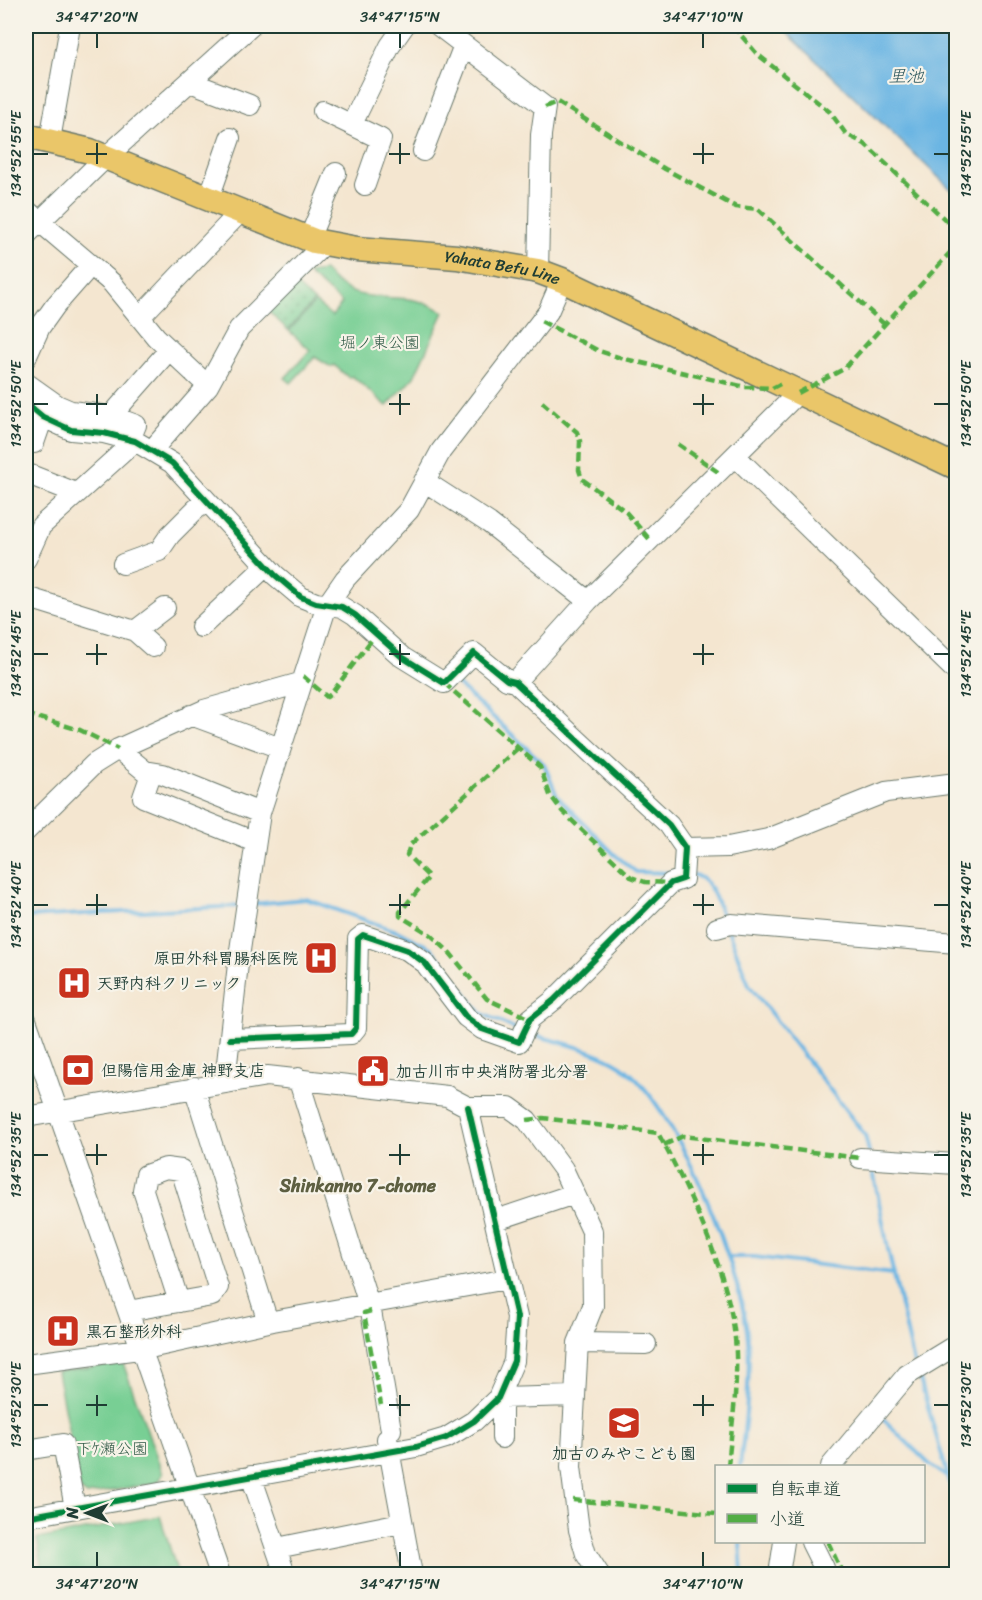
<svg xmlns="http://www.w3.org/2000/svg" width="982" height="1600" font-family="Sriracha,'Klee One',sans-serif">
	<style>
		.grass { fill: url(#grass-dots); stroke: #4c8664; stroke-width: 1.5 }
		.park { fill: #78cf94; stroke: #4c8664; stroke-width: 1.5 }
		.water { fill: #6ab5e3; stroke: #44798c; stroke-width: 1.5 }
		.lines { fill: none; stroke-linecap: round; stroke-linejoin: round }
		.stream { stroke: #6ab5e3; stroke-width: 4 }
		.minor-casing { stroke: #6a786b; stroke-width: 22 }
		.major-casing { stroke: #6a786b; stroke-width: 27 }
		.minor { stroke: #fff; stroke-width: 20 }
		.major { stroke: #eac669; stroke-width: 24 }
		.quiet { stroke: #52ad45; stroke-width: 4.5; stroke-dasharray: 9 4.5; stroke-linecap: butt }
		.cycleway-casing { stroke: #f7f3e8; stroke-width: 10 }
		.cycleway { stroke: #00873e; stroke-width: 6 }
		.ticks { fill: none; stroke: #1f3d34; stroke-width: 2 }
		.labels { text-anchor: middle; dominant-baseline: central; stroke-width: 4.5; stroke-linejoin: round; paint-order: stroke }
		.street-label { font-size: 16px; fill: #1f3d34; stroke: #f7f3e8 }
		.park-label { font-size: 16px; fill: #315a47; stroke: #f7f3e8 }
		.poi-label { font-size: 16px; font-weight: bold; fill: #1f3d34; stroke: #f7f3e8; text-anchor: start }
		.water-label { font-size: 18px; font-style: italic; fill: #325b60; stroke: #f7f3e8 }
		.neighbourhood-label { font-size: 18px; font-weight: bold; fill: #5d5f41; stroke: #f7f3e8 }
		.neatline { fill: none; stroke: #1f3d34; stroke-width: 2 }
		.ticks-label { font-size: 15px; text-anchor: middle; fill: #1f3d34 }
	</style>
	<defs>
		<pattern id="grass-dots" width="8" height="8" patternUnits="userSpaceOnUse" patternTransform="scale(1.5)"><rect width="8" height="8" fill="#78cf94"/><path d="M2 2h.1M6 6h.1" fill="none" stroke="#62a97a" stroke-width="1.8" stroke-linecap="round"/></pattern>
	</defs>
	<rect width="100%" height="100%" fill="#f7f3e8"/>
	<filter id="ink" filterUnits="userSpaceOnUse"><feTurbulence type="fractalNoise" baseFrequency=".0167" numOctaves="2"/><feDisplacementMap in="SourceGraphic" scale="12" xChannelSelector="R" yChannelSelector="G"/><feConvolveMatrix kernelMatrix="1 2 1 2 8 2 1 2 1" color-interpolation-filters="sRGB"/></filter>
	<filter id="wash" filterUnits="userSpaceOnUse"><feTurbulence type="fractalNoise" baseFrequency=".008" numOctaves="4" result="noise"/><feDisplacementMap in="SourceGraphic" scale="24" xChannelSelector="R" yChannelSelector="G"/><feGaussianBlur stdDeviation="1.35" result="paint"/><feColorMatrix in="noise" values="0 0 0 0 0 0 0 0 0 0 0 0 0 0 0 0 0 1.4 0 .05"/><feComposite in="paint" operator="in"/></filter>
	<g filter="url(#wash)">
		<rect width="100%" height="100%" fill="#f4e6d0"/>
		<!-- grass -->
		<path class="grass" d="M292 281 314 301 288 330 266 309Z"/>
		<!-- park -->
		<path class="park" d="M324 271C334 281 347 293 363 295 396 301 412 293 444 312L414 377 387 406 352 376 349 378 334 365 331 367 315 357 291 383 285 378 310 350 289 331 315 302 332 316 342 303 307 273Z
			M123 1363 163 1474 156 1483 87 1495 80 1490 57 1372Z
			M160 1516 178 1574H44L37 1539Z"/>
		<!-- water -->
		<path class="water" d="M780 26H956V194Z"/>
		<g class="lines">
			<!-- stream -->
			<path class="stream" d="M454 681 544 764 557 796 614 854 636 872 673 873
				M690 874C712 877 717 903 724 921
				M253 904 306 899 399 932 431 948 481 1013 518 1030
				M26 917 240 906
				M728 930 749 985 865 1135 869 1152
				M531 1034C560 1043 595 1049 621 1066 677 1104 742 1272 748 1339 751 1381 745 1424 740 1466
				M872 1165 888 1249 914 1363
				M730 1257H754L894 1274
				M919 1376 956 1504
				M880 1416 928 1463 950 1479
				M740 1542 742 1574"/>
		</g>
	</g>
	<g filter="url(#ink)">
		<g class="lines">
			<defs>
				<path id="minor" d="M439 26 545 107 541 135 538 271
					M190 82 250 105
					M323 111 381 139 365 185
					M352 124 390 46 404 26
					M50 140 70 26
					M423 151 464 45
					M209 198 230 138
					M26 210 112 283 156 337 208 386
					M26 235 105 158 251 26
					M309 239 336 173
					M140 317 241 211
					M26 358 40 327 55 306 91 265
					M26 383 57 405 71 411 111 416 136 425 130 440
					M26 403 43 417 71 430 104 433 135 441 172 463 275 575 301 597 316 603 342 607 355 615 402 657 444 683 474 653 507 680 515 682 669 825 685 848 683 879 671 883 554 1000 530 1019 519 1042 482 1029 466 1017 425 963 407 950 363 935 358 939 356 1028 351 1034 230 1039
					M111 416 169 350
					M34 443 43 417
					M152 450 208 386 239 329 325 243
					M735 456 956 671
					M28 474 76 493
					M424 481 489 523 588 601 798 393
					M26 559 41 526 135 441
					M123 564 159 551 170 535 196 509 207 502
					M26 597 135 631 165 608
					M201 627 266 566
					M135 631 153 647
					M515 682 588 601
					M191 715 280 748
					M118 749 145 771 163 774 260 813
					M151 774 143 797 255 842
					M26 831 94 764 118 749 204 710 300 683
					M685 848 728 847 768 839 886 792 956 783
					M717 928 731 924 956 943
					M26 1020 220 1574
					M298 1078 371 1311 391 1430
					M225 1081 238 964 260 813 327 605 345 579 409 510 441 451 548 312 562 280
					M194 1087 268 1322
					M26 1117 267 1076 447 1096 468 1107H509L527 1120 563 1169 592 1231 593 1306 578 1343 571 1467 579 1530 586 1554 599 1574
					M860 1158 956 1164
					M496 1220 574 1194
					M128 1311 212 1296 218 1287 181 1170 166 1168 146 1175 143 1190 179 1302
					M578 1343 646 1344
					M26 1364 154 1347 273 1321 507 1279
					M498 1398 574 1396
					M502 1398V1438
					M387 1439 412 1574
					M26 1450 63 1444 75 1508
					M831 1466 907 1375 956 1345
					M251 1476 285 1574
					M26 1517 416 1447 446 1438 474 1421 498 1398 514 1361 517 1317 468 1107
					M811 1542 824 1568
					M277 1548 401 1523
					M779 1574 784 1542"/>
				<g id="major">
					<path id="s1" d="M26 136 90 151 314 241 357 249 457 257 538 271 562 280 956 467"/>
				</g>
			</defs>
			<!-- minor casing -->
			<use href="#minor" class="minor-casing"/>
			<!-- major casing -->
			<use href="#major" class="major-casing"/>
			<!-- minor -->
			<use href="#minor" class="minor"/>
			<!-- major -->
			<use href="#major" class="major"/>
			<!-- quiet -->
			<path class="quiet" d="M733 26 757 54 830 112 846 134 865 144 956 230
				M545 107 557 102 665 169 736 207 758 209 884 324
				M541 321 599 351 621 358 745 387 772 388 780 384
				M798 393 844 369 956 246
				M542 402 577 432 580 441 579 470 582 479 625 511 651 541
				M678 444 718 472
				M303 676 327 697 331 694 376 634
				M444 683 540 767 550 795 562 811 631 877 645 882 671 883
				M26 714 80 730 118 749
				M518 748 410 845 407 855 429 877 400 912V916L431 935 450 953 487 999 530 1019
				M527 1120 543 1118 658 1133C690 1193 728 1270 735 1338 739 1381 732 1424 728 1466
				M664 1145 683 1136 860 1158
				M371 1311 364 1313 381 1405
				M573 1500 716 1514
				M828 1542 843 1574"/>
			<defs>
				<path id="cycleway" d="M26 403 43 417 71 430 104 433 135 441 172 463 275 575 301 597 316 603 342 607 355 615 402 657 444 683 474 653 507 680 515 682 669 825 685 848 683 879 671 883 554 1000 530 1019 519 1042 482 1029 466 1017 425 963 407 950 363 935 358 939 356 1028 351 1034 230 1039
					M26 1517 416 1447 446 1438 474 1421 498 1398 514 1361 517 1317 468 1107"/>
			</defs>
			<!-- cycleway casing -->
			<use href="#cycleway" class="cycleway-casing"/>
			<!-- cycleway -->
			<use href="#cycleway" class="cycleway"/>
		</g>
	</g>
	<!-- ticks -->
	<path class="ticks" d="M97 33V48M400 33V48M703 33V48M97 143V164M400 143V164M703 143V164M33 154H48M86 154H107M389 154H410M693 154H714M934 154H949M97 394V415M400 394V415M703 394V415M33 404H48M86 404H107M389 404H410M693 404H714M934 404H949M97 644V665M400 644V665M703 644V665M33 654H48M86 654H107M389 654H410M693 654H714M934 654H949M97 894V915M400 894V915M703 894V915M33 905H48M86 905H107M389 905H410M693 905H714M934 905H949M97 1144V1165M400 1144V1165M703 1144V1165M33 1155H48M86 1155H107M389 1155H410M693 1155H714M934 1155H949M97 1395V1416M400 1395V1416M703 1395V1416M33 1405H48M86 1405H107M389 1405H410M693 1405H714M934 1405H949M97 1552V1567M400 1552V1567M703 1552V1567"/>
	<!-- icons -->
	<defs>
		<symbol id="hospital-square" viewBox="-11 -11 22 22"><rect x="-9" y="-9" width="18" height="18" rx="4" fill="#c8321e" stroke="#f7f3e8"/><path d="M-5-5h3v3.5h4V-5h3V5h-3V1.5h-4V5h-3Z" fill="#fff"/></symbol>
		<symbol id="bank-square" viewBox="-11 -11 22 22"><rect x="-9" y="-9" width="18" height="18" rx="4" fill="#c8321e" stroke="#f7f3e8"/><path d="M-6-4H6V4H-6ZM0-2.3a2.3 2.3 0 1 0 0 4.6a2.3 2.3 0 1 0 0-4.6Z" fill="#fff"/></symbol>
		<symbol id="civic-square" viewBox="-11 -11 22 22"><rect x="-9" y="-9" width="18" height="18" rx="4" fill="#c8321e" stroke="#f7f3e8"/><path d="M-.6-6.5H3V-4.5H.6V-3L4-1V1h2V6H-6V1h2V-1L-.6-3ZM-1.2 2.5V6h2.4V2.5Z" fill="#fff"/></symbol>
		<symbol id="school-square" viewBox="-11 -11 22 22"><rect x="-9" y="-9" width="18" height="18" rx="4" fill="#c8321e" stroke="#f7f3e8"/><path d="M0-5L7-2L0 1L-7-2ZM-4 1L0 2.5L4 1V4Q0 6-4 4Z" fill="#fff"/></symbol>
	</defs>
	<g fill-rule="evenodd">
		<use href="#hospital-square" x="302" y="939" width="38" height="38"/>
		<use href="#hospital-square" x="55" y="964" width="38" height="38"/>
		<use href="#bank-square" x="59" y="1051" width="38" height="38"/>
		<use href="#civic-square" x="354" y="1052" width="38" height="38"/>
		<use href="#hospital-square" x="44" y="1312" width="38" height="38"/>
		<use href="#school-square" x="605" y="1404" width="38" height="38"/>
	</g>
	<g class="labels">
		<!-- street labels -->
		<g class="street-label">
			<text stroke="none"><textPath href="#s1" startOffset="498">Yahata Befu Line</textPath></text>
		</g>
		<!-- park labels -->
		<g class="park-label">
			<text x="380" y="342">堀ノ東公園</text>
			<text x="112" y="1448">下ｹ瀬公園</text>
		</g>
		<!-- poi labels -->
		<g class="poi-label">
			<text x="298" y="958" text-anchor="end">原田外科胃腸科医院</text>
			<text x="97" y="983">天野内科クリニック</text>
			<text x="101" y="1070">但陽信用金庫 神野支店</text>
			<text x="396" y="1071">加古川市中央消防署北分署</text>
			<text x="86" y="1331">黒石整形外科</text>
			<text x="624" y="1453" text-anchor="middle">加古のみやこども園</text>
		</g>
		<!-- water labels -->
		<g class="water-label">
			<text x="906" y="76">里池</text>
		</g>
		<!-- neighbourhood labels -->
		<g class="neighbourhood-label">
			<text x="358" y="1186">Shinkanno 7-chome</text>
		</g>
	</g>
	<!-- margin -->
	<rect width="982" height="1600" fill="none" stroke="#f7f3e8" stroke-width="66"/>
	<!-- legend -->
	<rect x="715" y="1465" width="210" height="78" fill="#f7f3e8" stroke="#a1aaa0" stroke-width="1.5"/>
	<rect x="727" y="1484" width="30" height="9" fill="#00873e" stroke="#a1aaa0" stroke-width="1.5"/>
	<text x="769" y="1495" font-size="18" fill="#1f3d34">自転車道</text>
	<rect x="727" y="1514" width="30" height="9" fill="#52ad45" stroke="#a1aaa0" stroke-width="1.5"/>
	<text x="769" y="1525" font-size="18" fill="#1f3d34">小道</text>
	<!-- north arrow -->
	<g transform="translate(87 1513) rotate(270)" stroke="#f7f3e8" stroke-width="4.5" paint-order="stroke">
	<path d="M0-4.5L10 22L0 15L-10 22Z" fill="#1f3d34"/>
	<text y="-9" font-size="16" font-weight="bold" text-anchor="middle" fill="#1f3d34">N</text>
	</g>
	<rect x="33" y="33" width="916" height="1534" class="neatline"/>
	<g class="ticks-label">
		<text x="97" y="22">34°47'20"N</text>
		<text x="400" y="22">34°47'15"N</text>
		<text x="703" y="22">34°47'10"N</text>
		<text transform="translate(966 154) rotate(-90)" y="5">134°52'55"E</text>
		<text transform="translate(16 154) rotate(-90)" y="5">134°52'55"E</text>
		<text transform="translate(966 404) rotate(-90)" y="5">134°52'50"E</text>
		<text transform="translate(16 404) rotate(-90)" y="5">134°52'50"E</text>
		<text transform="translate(966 654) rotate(-90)" y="5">134°52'45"E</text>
		<text transform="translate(16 654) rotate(-90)" y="5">134°52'45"E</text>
		<text transform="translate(16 905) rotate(-90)" y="5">134°52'40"E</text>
		<text transform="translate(966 905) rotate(-90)" y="5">134°52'40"E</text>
		<text transform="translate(16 1155) rotate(-90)" y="5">134°52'35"E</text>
		<text transform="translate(966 1155) rotate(-90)" y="5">134°52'35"E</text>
		<text transform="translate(16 1405) rotate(-90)" y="5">134°52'30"E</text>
		<text transform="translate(966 1405) rotate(-90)" y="5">134°52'30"E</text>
		<text x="97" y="1589">34°47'20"N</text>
		<text x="400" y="1589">34°47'15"N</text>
		<text x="703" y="1589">34°47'10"N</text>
	</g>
</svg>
